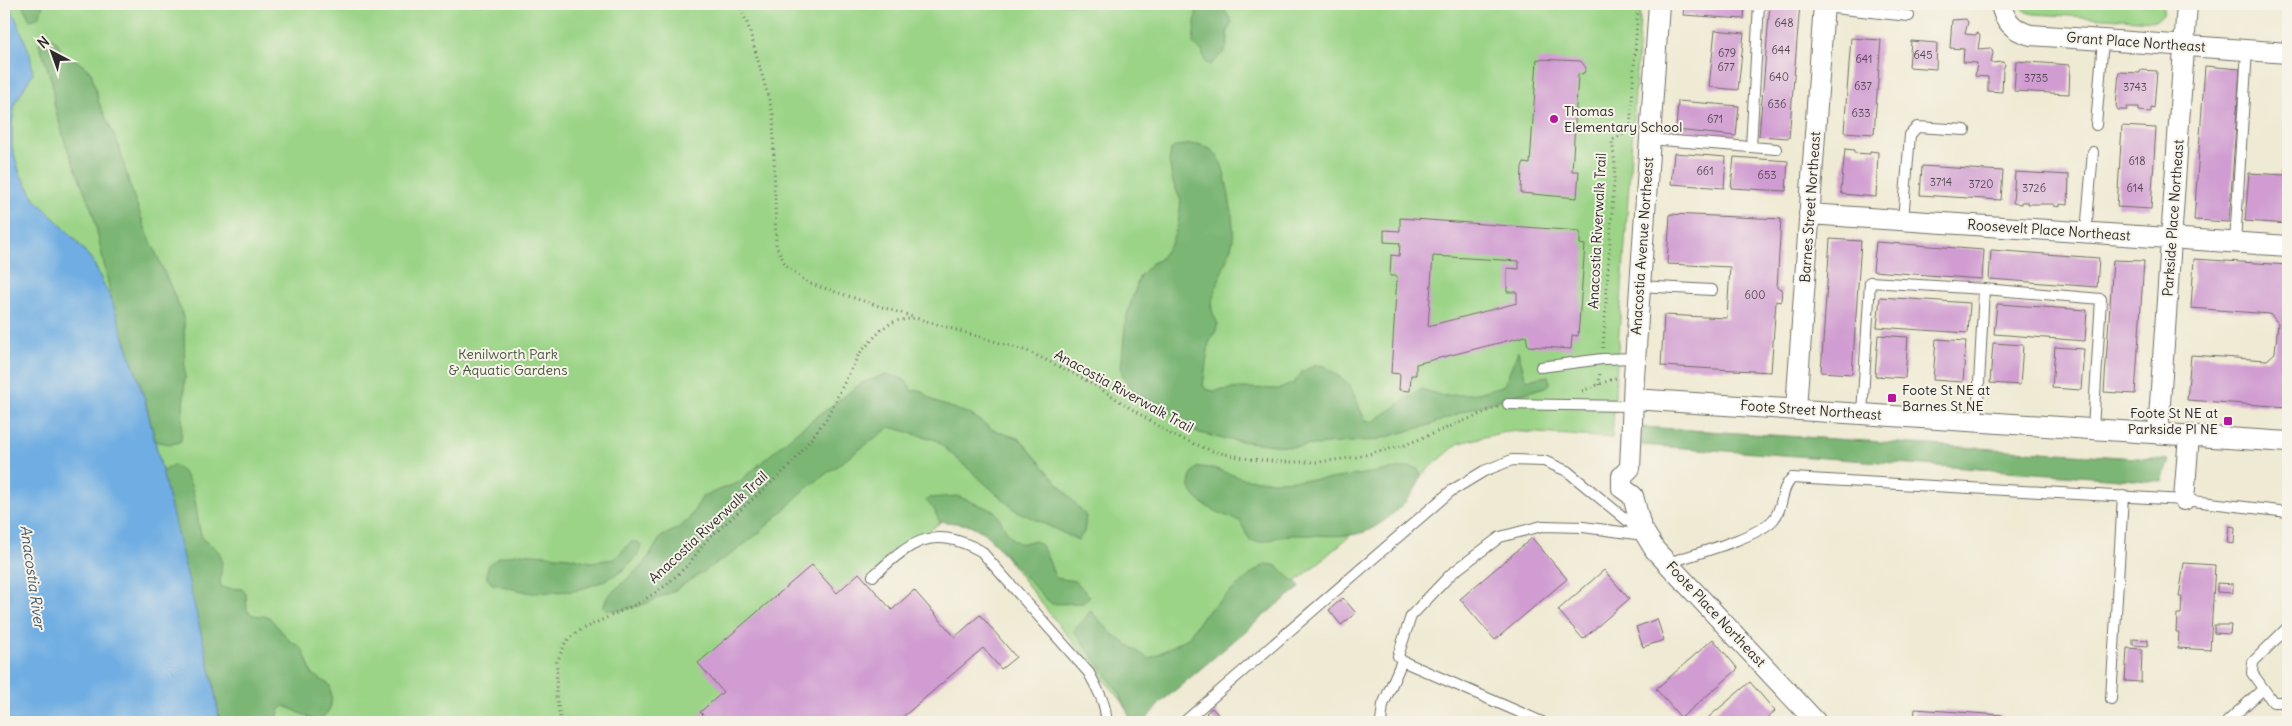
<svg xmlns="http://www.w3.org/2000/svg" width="2292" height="726" font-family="Delius,sans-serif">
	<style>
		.green { fill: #9bd487; stroke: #638059 }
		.forest { fill: #7cb674; stroke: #547050 }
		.water { fill: #70ade2; stroke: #4e6c86 }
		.building { fill: #d09cd1; fill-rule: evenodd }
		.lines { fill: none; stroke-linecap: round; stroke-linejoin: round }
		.lane-casing { stroke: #706e66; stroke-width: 12 }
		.street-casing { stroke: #706e66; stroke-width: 22 }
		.path { stroke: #706e66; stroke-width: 3; stroke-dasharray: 1 4; stroke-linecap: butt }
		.lane { stroke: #fff; stroke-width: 10 }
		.street { stroke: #fff; stroke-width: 20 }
		.poi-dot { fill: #b5179e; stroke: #f7f3e8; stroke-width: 2 }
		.labels { text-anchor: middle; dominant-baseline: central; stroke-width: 4; stroke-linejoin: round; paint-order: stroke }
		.number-label { font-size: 11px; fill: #544754 }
		.street-label { font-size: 14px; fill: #2b2b2b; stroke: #f7f3e8 }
		.poi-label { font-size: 14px; fill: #2b2b2b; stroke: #f7f3e8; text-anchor: start }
		.park-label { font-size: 14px; fill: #475542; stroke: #f7f3e8 }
		.water-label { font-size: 15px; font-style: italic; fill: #43586b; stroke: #f7f3e8 }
	</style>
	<rect width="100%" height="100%" fill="#f7f3e8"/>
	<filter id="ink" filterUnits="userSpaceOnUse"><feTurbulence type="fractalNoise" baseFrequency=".02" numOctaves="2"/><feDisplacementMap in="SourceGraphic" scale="10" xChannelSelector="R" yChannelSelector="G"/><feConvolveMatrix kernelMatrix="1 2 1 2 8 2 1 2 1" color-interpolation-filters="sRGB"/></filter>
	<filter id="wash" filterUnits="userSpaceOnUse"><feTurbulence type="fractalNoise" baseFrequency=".0096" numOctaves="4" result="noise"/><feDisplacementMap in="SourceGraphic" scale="20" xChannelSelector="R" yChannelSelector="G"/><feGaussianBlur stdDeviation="1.12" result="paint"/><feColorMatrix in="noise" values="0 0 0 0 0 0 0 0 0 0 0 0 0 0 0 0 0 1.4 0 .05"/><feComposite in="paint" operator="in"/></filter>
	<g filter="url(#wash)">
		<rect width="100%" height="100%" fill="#efead3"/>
		<!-- green -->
		<path class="green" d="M7 4H1641L1612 438 1509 431 1459 443 1136 718 1057 623 964 503 694 722H220L213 682 145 400 112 301 92 260 71 235 36 200 20 174 12 147V124L15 103 33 73 14 14Z
			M2020 4H2164L2163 14 2155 21 2034 14 2026 12Z"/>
		<!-- forest -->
		<path class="forest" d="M22 4H43C41 13 40 19 30 20Z
			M1197 4H1222C1224 12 1230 16 1232 23L1227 31C1230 51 1223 53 1210 65L1205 62 1202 51 1193 44Z
			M47 37C58 38 59 45 62 55L76 60 91 72 99 103 119 146 129 183 145 228 180 308 184 320 185 379 181 441C172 446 164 443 155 441L145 400 112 301 93 213 65 142 54 104 52 82 39 43Z
			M1198 144C1208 146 1214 151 1219 159 1226 170 1235 227 1233 239 1230 257 1209 297 1212 310 1213 314 1216 320 1218 324L1215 333 1209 343 1203 385 1206 389 1213 391 1241 388 1279 389 1294 383 1303 371 1317 365 1325 366 1350 385 1363 416 1366 420 1373 422 1421 389 1444 396 1479 393 1504 385 1518 351 1526 380 1548 376 1550 383 1545 387 1469 409 1430 425 1375 440 1291 447 1223 439 1200 433 1187 427 1167 409 1136 393 1123 377 1121 368 1126 318 1140 275 1153 262 1159 260 1171 244 1178 225 1181 201 1173 182 1169 162 1171 150 1175 146Z
			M884 375C896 376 909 378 911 391L920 390 935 402 970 414 991 429 1020 439 1086 516 1084 532 1078 540 1015 510 936 440 890 427 808 487 760 532 737 550 672 592 642 605 622 610H606L603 607 608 596 644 564 661 537 680 527 689 519 703 496 738 483 794 434 862 383Z
			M1643 427 2169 460 2162 482 1641 445Z
			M173 465C201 479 193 516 203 540 228 554 221 558 220 585L225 588 242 589 246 594 247 611 253 615 269 617 290 641 299 646 303 650 312 674 330 685C332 704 334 710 317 721L285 706 280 709 276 722H220L213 682 161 472Z
			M1198 467 1213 468 1244 479 1272 481 1330 479 1410 467 1418 469 1421 475C1418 495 1385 523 1367 531 1350 539 1310 534 1290 535 1273 536 1268 545 1250 541L1240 521C1223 515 1181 500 1191 476 1193 472 1194 470 1198 467Z
			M957 496 994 511C1003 520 1005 535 1017 542 1022 545 1027 542 1032 541 1045 540 1050 568 1056 578L1075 581 1090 596 1083 603 1052 604 1044 597 985 533 970 525 939 521 934 509 926 501 929 498Z
			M631 542H637L641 545 638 555 622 571 599 583 574 591 532 593 492 584 487 578V571L489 564 500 557 521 553 569 557 591 562 614 559Z
			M1266 564 1275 565 1301 587 1273 608 1161 702 1144 722 1131 721 1120 694 1074 631 1091 611 1112 634 1149 659 1188 638 1203 615 1255 571Z"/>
		<!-- water -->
		<path class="water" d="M4 4H7L14 14 30 54 33 73 15 103 12 124V147L20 174 36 200 71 235 92 260 112 301 145 400 213 682 220 722H4Z"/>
		<g id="blocks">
			<!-- building -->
			<path class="building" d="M1684 4H1745L1744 19 1683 15Z
				M1770 4H1800L1789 138 1759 136Z
				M1966 19 1968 22 1965 34 1975 35 1978 33 1980 36 1978 49 1991 48 1993 53 1991 63 2003 62 2005 65 2003 69 2002 92 1988 91V77L1975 76 1977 63 1963 62 1964 49 1950 48 1952 20Z
				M1715 30 1744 33 1738 90 1709 87Z
				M1851 38 1881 40 1874 134 1844 132Z
				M1911 41 1937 43 1936 69 1909 67Z
				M1537 59 1581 61 1586 68 1584 73 1578 75 1572 171H1579L1577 198 1521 193 1522 167 1524 163 1530 164Z
				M2016 61 2070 65 2069 94 2014 91Z
				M2205 66 2240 69 2229 222 2194 220Z
				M2140 70 2157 71 2154 108 2151 107V112L2139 111V107H2127V110H2118L2116 106 2119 72 2140 73Z
				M1678 101 1739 106 1736 136 1676 130Z
				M2122 126 2156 128 2151 209 2117 207Z
				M1845 149 1854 150V153L1870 154V151L1878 152 1876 197 1842 194 1841 190Z
				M2287 152 2288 224 2245 221 2249 173 2285 175Z
				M1674 153 1726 157 1724 188 1671 184Z
				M1734 157 1788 161 1786 191 1731 188Z
				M1922 166 2003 171 2001 200 1920 195Z
				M2015 172 2069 175 2068 205 2060 204V207L2054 206V204H2028V202H2021V204L2013 203Z
				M1670 214 1781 219 1777 288 1782 289 1781 302 1776 301 1771 372 1661 366 1664 315 1727 318 1730 267 1667 264Z
				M1400 218 1580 231V244L1585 245 1578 336 1572 335 1571 349 1528 346 1526 336 1416 364V375H1411L1410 391 1399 390 1400 374 1391 373 1397 276H1390L1391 255 1399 256 1400 243 1384 242V230L1400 231ZM1433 256 1519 261V269L1507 268V292H1517V303L1428 326Z
				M1830 239 1861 241 1852 374 1821 372Z
				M1876 242 1984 250 1982 279 1873 271Z
				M1991 250 2099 258 2097 287 1989 279Z
				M2194 259 2288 265V407L2187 400 2191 355 2267 360 2275 353 2278 323 2270 314 2191 308Z
				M2113 260 2144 261 2135 394 2104 392Z
				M1880 297 1970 303 1968 333 1877 327Z
				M1997 304 2087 310 2085 341 1994 334Z
				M1878 335 1908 337 1905 378 1875 376Z
				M1936 339 1966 341 1963 382 1933 380Z
				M1993 343 2023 345 2020 385 1990 383Z
				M2055 347 2084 349 2081 390 2052 388Z
				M2229 526 2235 527 2234 544 2227 543Z
				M1532 538 1567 579 1495 640 1460 599Z
				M2184 563 2215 565 2210 650 2178 648 2179 632H2176L2177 614H2181L2182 597H2179Z
				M812 565 837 593 859 573 892 610 914 590 955 637 980 615 1016 657 1001 669 983 648 897 722H710L700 712 723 692 698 663Z
				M1604 570 1629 599 1583 639 1558 610Z
				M2217 583 2233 584V593L2217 592Z
				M1343 598 1356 613 1341 625 1329 610Z
				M1657 619 1664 640 1643 647 1636 627Z
				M2214 625H2231L2230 634 2214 633Z
				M1713 639 1738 669 1681 718 1656 689Z
				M2133 639 2148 640V646L2133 645Z
				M2127 648 2142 649 2141 682 2125 681Z
				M1750 682 1775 711 1762 722H1703Z
				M1212 708 1223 720 1220 722H1215L1206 713Z
				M1915 709 2002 715 2001 722H1914Z"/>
		</g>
	</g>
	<g filter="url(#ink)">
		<use href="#blocks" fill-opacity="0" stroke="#706e66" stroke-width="1"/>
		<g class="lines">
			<defs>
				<path id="lane" d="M1824 7 1909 16
					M2096 125 2103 40
					M1648 139 1776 149
					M1751 147 1759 4
					M1903 220 1910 135 1917 127 1965 130
					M2086 232 2093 152
					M2235 242 2247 50
					M1639 286 1712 290
					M1541 367 1602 359 1635 358
					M1508 404 1632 406
					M1862 414 1870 282 1984 289
					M1977 421 1984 289 2101 299 2093 428
					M1668 563C1694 554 1756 538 1773 520 1784 508 1780 489 1792 478L2184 500 2288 512
					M873 576C911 542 931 524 981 551L1089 673C1097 689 1107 704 1106 722
					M2288 627 2253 662 2252 673 2273 702H2283L2288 697
					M2111 699 2123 496
					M1184 722 1451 491 1484 471 1512 460 1544 461 1567 471 1640 531
					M1381 722 1383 705 1402 661
					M1542 722 1402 661 1398 656 1411 616 1451 574 1500 537 1542 526 1583 527 1644 535
					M2227 722 2263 689"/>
				<path id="street" d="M1659 4 1634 377 1630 468 1622 476V488L1633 496 1641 527 1655 550 1816 722
					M2001 4C2004 21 2014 31 2031 35L2288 53
					M1809 214 2288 246
					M1633 399 2288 442
					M1796 409 1824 4
					M2158 433 2187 4
					M2184 500 2189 435"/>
			</defs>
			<!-- lane casing -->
			<use href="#lane" class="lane-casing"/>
			<!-- street casing -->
			<use href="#street" class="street-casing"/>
			<!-- path -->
			<path class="path" d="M739 4 748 25 773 114 776 245 785 264 808 283 913 317
				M1603 348 1615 165 1612 140 1630 131 1638 4
				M1599 385 1600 372
				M1582 391 1618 377
				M561 722 556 696 557 662 566 641 580 630 641 602 665 586 688 565 707 540 792 464 826 419 859 354 883 328 895 321 916 318 1027 351 1071 372 1101 389 1172 435 1215 452 1250 459 1282 462H1319L1357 457 1405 445 1498 407"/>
			<!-- lane -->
			<use href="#lane" class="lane"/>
			<!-- street -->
			<use href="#street" class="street"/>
		</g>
	</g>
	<!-- markers -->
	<g class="poi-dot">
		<circle cx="1554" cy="119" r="5"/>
		<rect x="1887" y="393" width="10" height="10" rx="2.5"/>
		<rect x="2223" y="416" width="10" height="10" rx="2.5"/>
	</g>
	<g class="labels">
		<!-- number labels -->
		<g class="number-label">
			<text x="1784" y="23">648</text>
			<text x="1781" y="50">644</text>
			<text x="1727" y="53">679</text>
			<text x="1923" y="55">645</text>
			<text x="1864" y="59">641</text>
			<text x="1726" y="67">677</text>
			<text x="1779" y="77">640</text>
			<text x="2036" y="78">3735</text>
			<text x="1863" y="86">637</text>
			<text x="2135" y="87">3743</text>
			<text x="1777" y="104">636</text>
			<text x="1861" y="113">633</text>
			<text x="1715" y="119">671</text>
			<text x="2137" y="161">618</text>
			<text x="1705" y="171">661</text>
			<text x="1767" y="175">653</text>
			<text x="1941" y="182">3714</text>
			<text x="1981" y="184">3720</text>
			<text x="2034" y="188">3726</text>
			<text x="2135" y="188">614</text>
			<text x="1755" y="295">600</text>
		</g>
		<!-- street labels -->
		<g class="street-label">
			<text transform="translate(2136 42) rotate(4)">Grant Place Northeast</text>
			<text transform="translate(1810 207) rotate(-86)">Barnes Street Northeast</text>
			<text transform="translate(2173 218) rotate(-86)">Parkside Place Northeast</text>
			<text transform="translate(2049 230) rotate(4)">Roosevelt Place Northeast</text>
			<text transform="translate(1597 231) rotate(-87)">Anacostia Riverwalk Trail</text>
			<text transform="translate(1642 246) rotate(-86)">Anacostia Avenue Northeast</text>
			<text transform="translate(1124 391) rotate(29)">Anacostia Riverwalk Trail</text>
			<text transform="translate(1811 410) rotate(4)">Foote Street Northeast</text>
			<text transform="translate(708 527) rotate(-43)">Anacostia Riverwalk Trail</text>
			<text transform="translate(1716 614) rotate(47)">Foote Place Northeast</text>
		</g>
		<!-- poi labels -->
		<g class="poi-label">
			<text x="1564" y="111">Thomas<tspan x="1564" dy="16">Elementary School</tspan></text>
			<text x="1902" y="390">Foote St NE at<tspan x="1902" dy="16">Barnes St NE</tspan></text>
			<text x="2218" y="413" text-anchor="end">Foote St NE at<tspan x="2218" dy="16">Parkside Pl NE</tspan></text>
		</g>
		<!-- park labels -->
		<g class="park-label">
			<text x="508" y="354">Kenilworth Park<tspan x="508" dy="16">&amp; Aquatic Gardens</tspan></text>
		</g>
		<!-- water labels -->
		<g class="water-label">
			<text transform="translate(33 577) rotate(82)">Anacostia River</text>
		</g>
	</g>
	<!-- margin -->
	<rect width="2292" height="726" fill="none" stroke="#f7f3e8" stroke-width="20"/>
	<!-- north arrow -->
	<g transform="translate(52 52) rotate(319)" stroke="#f7f3e8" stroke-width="4" paint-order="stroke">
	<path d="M0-4L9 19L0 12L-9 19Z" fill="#2b2b2b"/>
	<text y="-8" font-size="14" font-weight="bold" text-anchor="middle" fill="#2b2b2b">N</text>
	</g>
</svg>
